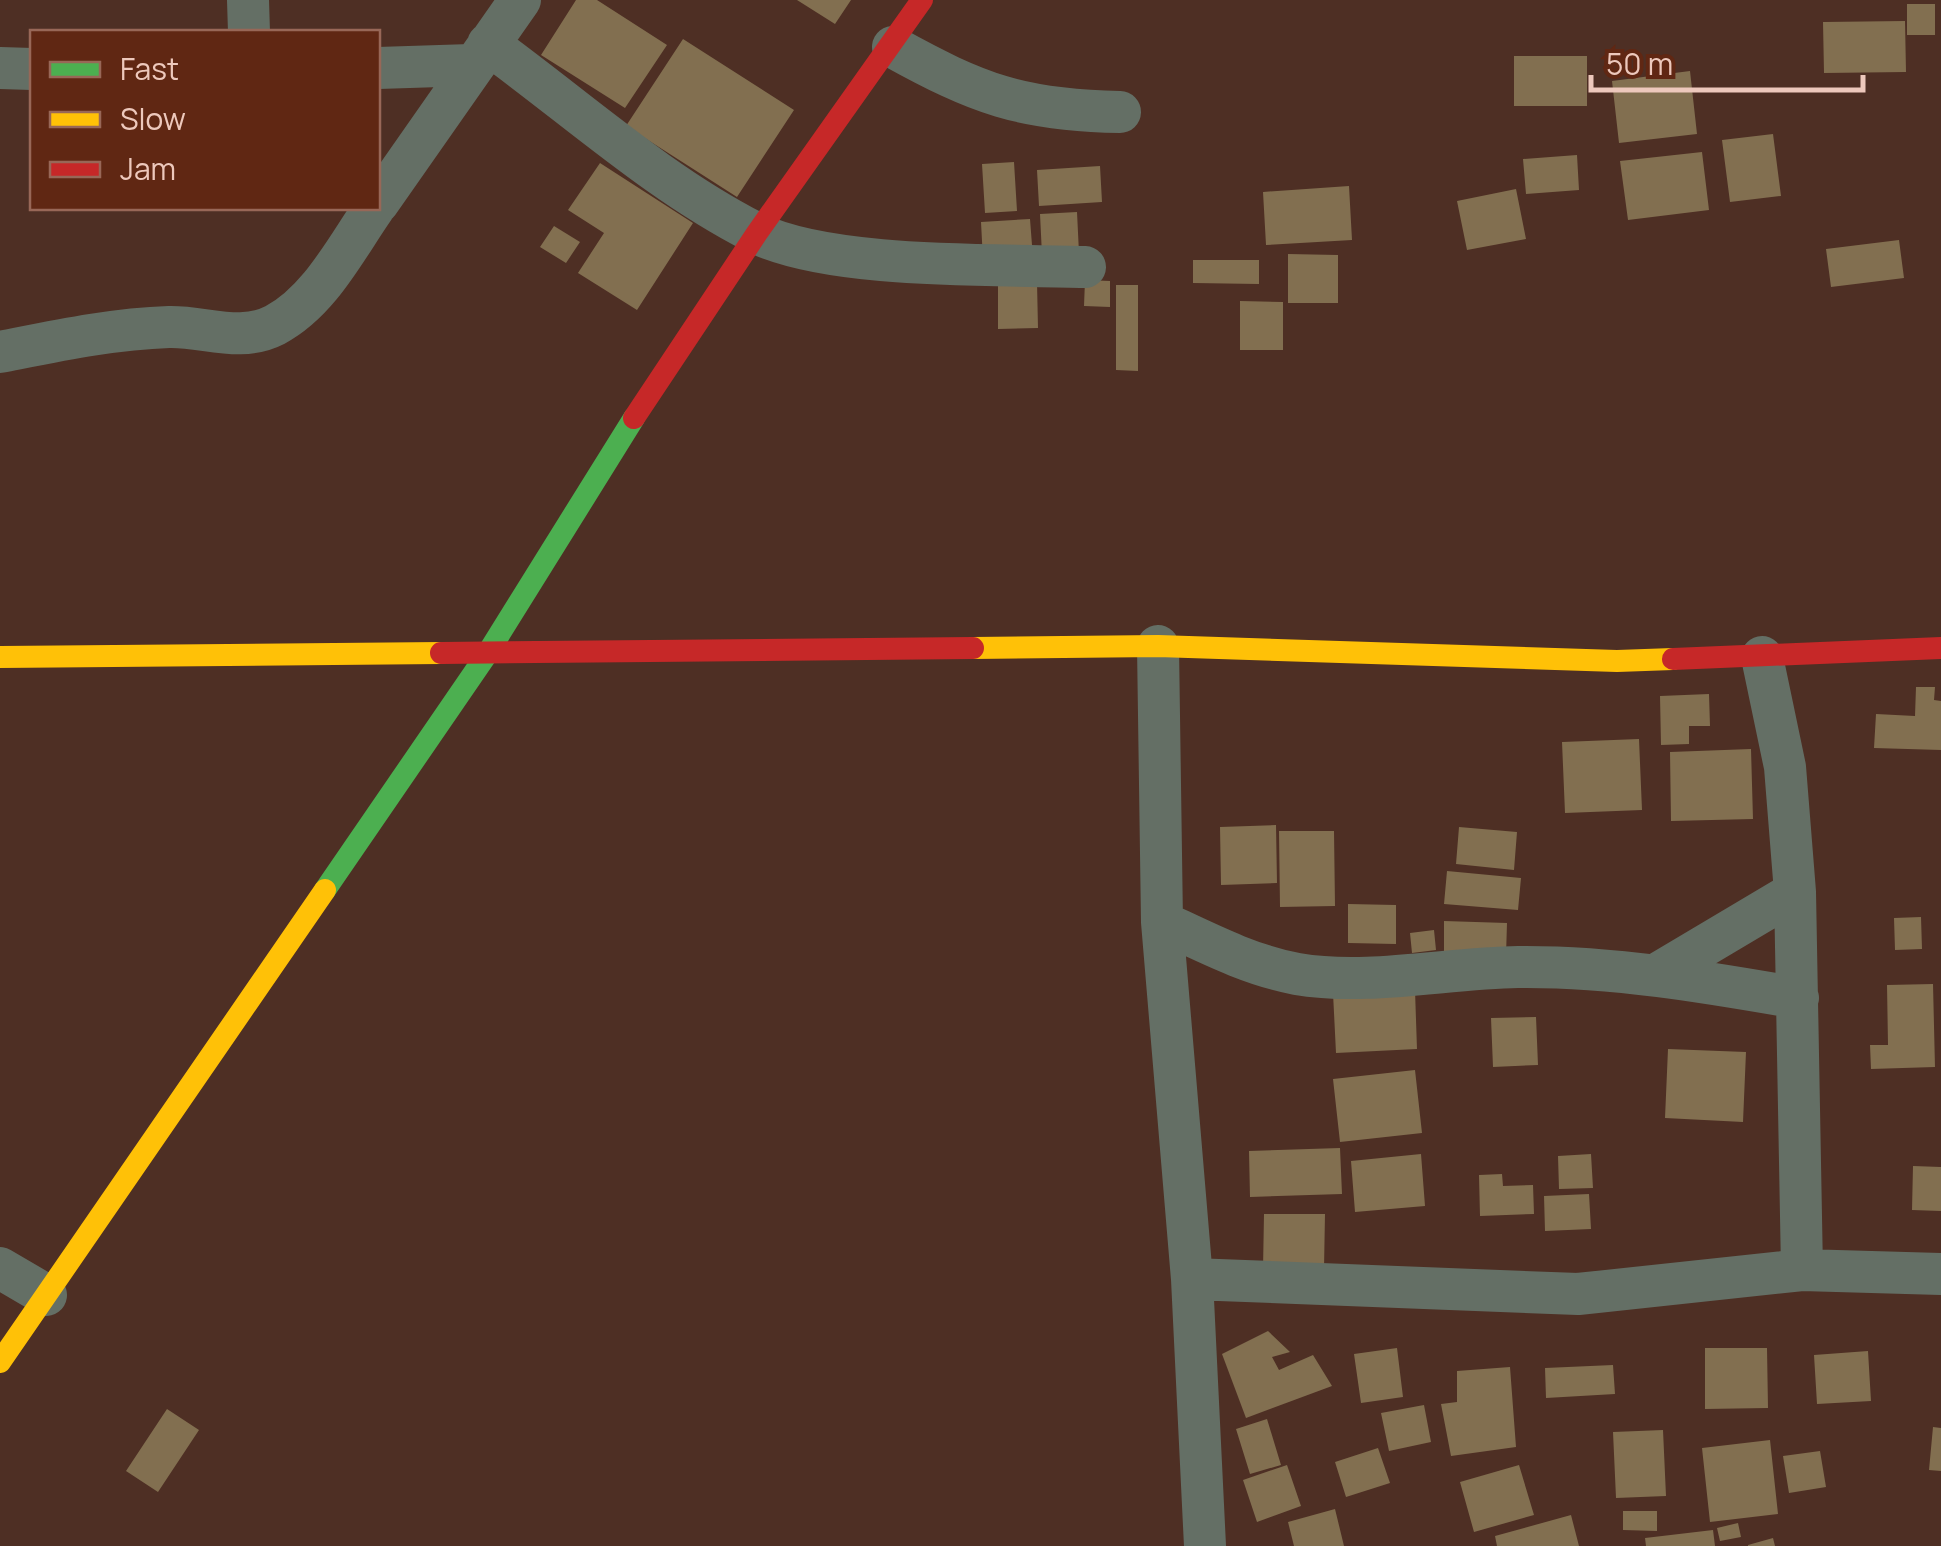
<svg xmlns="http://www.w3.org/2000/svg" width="1941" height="1546" font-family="Manrope,sans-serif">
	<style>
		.building { fill: #826f50 }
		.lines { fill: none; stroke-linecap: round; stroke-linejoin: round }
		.street { stroke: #646f65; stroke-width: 42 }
		.fast { stroke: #4caf50; stroke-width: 22 }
		.slow { stroke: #ffc107; stroke-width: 22 }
		.jam { stroke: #c62828; stroke-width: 22 }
	</style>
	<rect width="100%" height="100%" fill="#4e2f24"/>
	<!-- building -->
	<path class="building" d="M576 0H597L667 45 625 108 541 55Z
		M797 0H851L835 24Z
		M1907 4H1935V35H1907Z
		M1905 21 1906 72 1824 73 1823 22Z
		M683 39 794 110 737 197 626 126Z
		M1514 56H1587V106H1514Z
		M1690 71 1697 134 1619 143 1612 81Z
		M1773 134 1781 196 1730 202 1722 140Z
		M1702 152 1709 210 1628 220 1620 161Z
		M1577 155 1579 190 1526 194 1523 159Z
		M1014 162 1017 211 985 213 982 164Z
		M600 163 693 223 637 310 578 273 604 233 568 210Z
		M1100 166 1102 202 1039 206 1037 170Z
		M1349 186 1352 240 1266 245 1263 192Z
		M1516 189 1526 239 1467 250 1457 201Z
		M1077 212 1079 253 1042 255 1040 214Z
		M1030 219 1033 258 983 260 981 222Z
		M554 226 580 242 566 263 540 247Z
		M1899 240 1904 278 1831 287 1826 249Z
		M1288 254 1338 255V303H1288Z
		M1193 260H1259V284L1193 283Z
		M1085 280 1110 281V307L1084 306Z
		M998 282H1037L1038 328 998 329Z
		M1116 285H1138V371L1116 370Z
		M1240 301 1283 302V350H1240Z
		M1916 687H1935L1934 700 1941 701V750L1874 748 1876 714 1915 716Z
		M1709 694 1710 726H1689V744L1661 745 1660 696Z
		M1639 739 1642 810 1565 813 1562 742Z
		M1751 749 1753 819 1671 821 1670 752Z
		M1276 825 1277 883 1221 885 1220 827Z
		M1459 827 1517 832 1514 870 1456 864Z
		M1279 831H1334L1335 906 1280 907Z
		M1447 871 1521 878 1518 910 1444 904Z
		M1348 904 1396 905V944L1348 943Z
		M1921 917 1922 949 1895 950 1894 918Z
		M1444 921 1507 923 1506 956 1444 955Z
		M1434 930 1436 950 1412 953 1410 933Z
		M1933 984 1935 1067 1871 1069 1870 1045H1888L1887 985Z
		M1415 990 1417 1049 1336 1053 1333 993Z
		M1536 1017 1538 1065 1493 1067 1491 1018Z
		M1668 1049 1746 1052 1743 1122 1665 1118Z
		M1415 1070 1422 1133 1340 1142 1333 1079Z
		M1340 1148 1342 1194 1250 1197 1249 1151Z
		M1421 1154 1425 1206 1355 1212 1351 1161Z
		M1591 1154 1593 1188 1559 1189 1558 1156Z
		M1913 1166 1941 1167V1211L1912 1210Z
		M1502 1174 1503 1186 1533 1185 1534 1214 1480 1216 1479 1175Z
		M1589 1194 1591 1229 1545 1231 1544 1196Z
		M1264 1214H1325L1324 1269H1263Z
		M1268 1331 1290 1352 1272 1357 1279 1370 1313 1355 1332 1386 1246 1418 1222 1354Z
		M1397 1348 1403 1397 1361 1403 1354 1354Z
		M1705 1348H1767L1768 1408 1705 1409Z
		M1868 1351 1871 1401 1817 1404 1814 1355Z
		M1613 1365 1615 1394 1546 1398 1545 1368Z
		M1510 1367 1516 1447 1451 1456 1441 1404 1457 1402V1371Z
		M1424 1405 1431 1442 1389 1451 1381 1413Z
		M167 1409 199 1430 158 1492 126 1471Z
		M1267 1419 1281 1465 1250 1474 1236 1429Z
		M1933 1427 1941 1428V1471L1929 1470Z
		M1663 1430 1666 1496 1616 1498 1613 1432Z
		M1770 1440 1778 1514 1710 1522 1702 1448Z
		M1378 1448 1390 1483 1346 1497 1335 1462Z
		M1820 1451 1826 1487 1789 1493 1783 1456Z
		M1287 1465 1301 1506 1257 1522 1243 1480Z
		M1519 1465 1534 1515 1474 1532 1460 1482Z
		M1335 1509 1344 1546H1294L1288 1522Z
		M1623 1511H1657V1531L1623 1530Z
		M1571 1515 1579 1546H1497L1495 1536Z
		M1738 1523 1741 1537 1720 1541 1717 1528Z
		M1713 1530 1715 1546H1646L1645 1538Z
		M1773 1538 1775 1546H1748V1545Z"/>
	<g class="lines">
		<!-- street -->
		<path class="street" d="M248 0 249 32
			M488 44C575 107 658 183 754 232 830 270 998 264 1085 267
			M893 47C978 94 1021 110 1120 112
			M0 68 32 69
			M378 68 471 65
			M378 203 520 0
			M0 352C56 341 111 329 169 327 205 326 240 343 275 325 320 301 346 248 374 208
			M1158 646 1162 922 1192 1279 1205 1546
			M1762 657 1785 767 1795 892 1802 1270
			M1162 922C1205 942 1249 965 1297 974 1368 986 1446 968 1518 967 1612 966 1706 982 1798 998
			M1657 974 1795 892
			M0 1268 46 1295
			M1192 1279 1578 1294 1802 1270 1941 1274"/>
		<!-- fast -->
		<path class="fast" d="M325 890 487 654 634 418"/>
		<!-- slow -->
		<path class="slow" d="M973 648 1158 646 1617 661 1673 659
			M0 657 441 653
			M0 1362 325 890"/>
		<!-- jam -->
		<path class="jam" d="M634 418 757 233 922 0
			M441 653 973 648
			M1673 659 1941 648"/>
	</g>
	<!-- legend -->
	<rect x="30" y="30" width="350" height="180" fill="#602713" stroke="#986757" stroke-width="2.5"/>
	<rect x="50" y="62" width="50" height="15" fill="#4caf50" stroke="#986757" stroke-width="2.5"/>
	<text x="120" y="80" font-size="30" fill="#edc8bc">Fast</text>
	<rect x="50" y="112" width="50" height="15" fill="#ffc107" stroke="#986757" stroke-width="2.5"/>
	<text x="120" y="130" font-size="30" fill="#edc8bc">Slow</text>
	<rect x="50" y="162" width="50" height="15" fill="#c62828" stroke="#986757" stroke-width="2.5"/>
	<text x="120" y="180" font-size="30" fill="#edc8bc">Jam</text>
	<!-- scale -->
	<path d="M1591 75v15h272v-15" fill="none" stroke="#edc8bc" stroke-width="5"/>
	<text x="1606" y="75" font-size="30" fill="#edc8bc" stroke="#602713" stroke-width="8" paint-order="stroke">50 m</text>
</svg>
